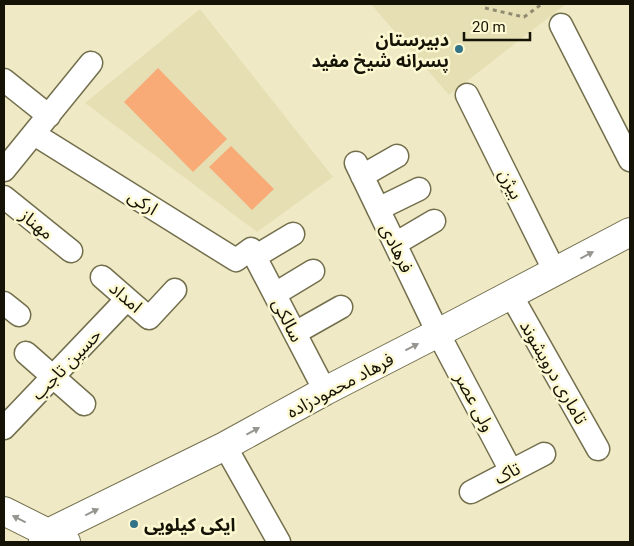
<svg xmlns="http://www.w3.org/2000/svg" width="634" height="546" font-family="Roboto,'Noto Sans Arabic',sans-serif">
	<style>
		.built { fill: #e5dfb3 }
		.pitch { fill: #f8aa77 }
		.lines { fill: none; stroke-linecap: round; stroke-linejoin: round }
		.minor-casing { stroke: #736f4d; stroke-width: 25 }
		.tertiary-casing { stroke: #736f4d; stroke-width: 30 }
		.secondary-casing { stroke: #736f4d; stroke-width: 30 }
		.path { stroke: #908c72; stroke-width: 3; stroke-dasharray: 4 4; stroke-linecap: butt }
		.minor { stroke: #fff; stroke-width: 22 }
		.tertiary { stroke: #fff; stroke-width: 28 }
		.secondary { stroke: #fff; stroke-width: 28 }
		.oneway { fill: #96958f }
		.poi-dot { fill: #337387; stroke: #fcf8d2; stroke-width: 2 }
		.labels { text-anchor: middle; dominant-baseline: central; stroke-width: 5; stroke-linejoin: round; paint-order: stroke }
		.poi-label { font-size: 18px; font-weight: bold; fill: #151306; stroke: #fcf8d2; text-anchor: end }
		.street-label { font-size: 18px; fill: #151306; stroke: #fcf8d2 }
	</style>
	<rect width="100%" height="100%" fill="#efeac5"/>
	<!-- built -->
	<path class="built" d="M371 4H566L449 95Z
		M200 9 333 177 257 232 85 103Z"/>
	<!-- pitch -->
	<path class="pitch" d="M158 68 227 139 193 172 124 102Z
		M231 146 274 189 252 210 209 167Z"/>
	<g class="lines">
		<defs>
			<path id="minor" d="M561 25 630 160
				M4 80 49 116
				M467 95 555 272
				M34 134 236 260 251 249 325 391
				M356 163 438 333 511 471
				M4 170 91 63
				M362 176 397 156
				M4 197 71 251
				M378 209 419 189
				M395 244 434 221
				M256 256 293 234
				M102 277 149 318 175 290
				M275 294 313 271
				M511 295 598 449
				M4 303 19 315
				M295 333 341 307
				M26 353 84 404
				M4 428 127 299
				M225 446 279 542
				M471 492 544 454"/>
			<path id="tertiary" d="M43 542 48 533 225 446 325 391 438 333 630 232"/>
			<path id="secondary" d="M4 511 66 542"/>
		</defs>
		<!-- minor casing -->
		<use href="#minor" class="minor-casing"/>
		<!-- tertiary casing -->
		<use href="#tertiary" class="tertiary-casing"/>
		<!-- secondary casing -->
		<use href="#secondary" class="secondary-casing"/>
		<!-- path -->
		<path class="path" d="M485 8 524 17 542 4"/>
		<!-- minor -->
		<use href="#minor" class="minor"/>
		<!-- tertiary -->
		<use href="#tertiary" class="tertiary"/>
		<!-- secondary -->
		<use href="#secondary" class="secondary"/>
	</g>
	<!-- one-way arrows -->
	<defs><path id="oneway-solid" d="M-6-.8H1V-3.2L6.5 0L1 3.2V.8H-6Z" transform="scale(1.25)"/></defs>
	<g class="oneway">
		<use href="#oneway-solid" transform="translate(587 255) rotate(-28)"/>
		<use href="#oneway-solid" transform="translate(412 347) rotate(-27)"/>
		<use href="#oneway-solid" transform="translate(253 431) rotate(-29)"/>
		<use href="#oneway-solid" transform="translate(92 512) rotate(-26)"/>
		<use href="#oneway-solid" transform="translate(19 519) rotate(-153)"/>
	</g>
	<!-- markers -->
	<g class="poi-dot">
		<circle cx="459" cy="49" r="5"/>
		<circle cx="134" cy="524" r="5"/>
	</g>
	<g class="labels">
		<!-- poi labels -->
		<g class="poi-label">
			<text x="449" y="39">دبیرستان<tspan x="449" dy="21">پسرانه شیخ مفید</tspan></text>
			<text x="144" y="524" text-anchor="start">ایکی کیلویی</text>
		</g>
		<!-- street labels -->
		<g class="street-label">
			<text transform="translate(511 184) rotate(63)">بیژن</text>
			<text transform="translate(143 202) rotate(32)">ارکی</text>
			<text transform="translate(37 224) rotate(39)">مهناز</text>
			<text transform="translate(397 248) rotate(64)">فرهادی</text>
			<text transform="translate(126 297) rotate(41)">امداد</text>
			<text transform="translate(288 320) rotate(63)">سالکی</text>
			<text transform="translate(66 364) rotate(-46)">حسین تاجب</text>
			<text transform="translate(554 372) rotate(60)">تاماری درویشوند</text>
			<text transform="translate(340 385) rotate(-28)">فرهاد محمودزاده</text>
			<text transform="translate(475 402) rotate(62)">ولی عصر</text>
			<text transform="translate(507 473) rotate(-28)">تاک</text>
		</g>
	</g>
	<!-- border -->
	<rect width="634" height="546" fill="none" stroke="#151306" stroke-width="10"/>
	<!-- scale -->
	<path d="M464 32v8h66v-8" fill="none" stroke="#151306" stroke-width="2.5"/>
	<text x="472" y="32" font-size="15" fill="#151306" stroke="#fcf8d2" stroke-width="4" paint-order="stroke">20 m</text>
</svg>
